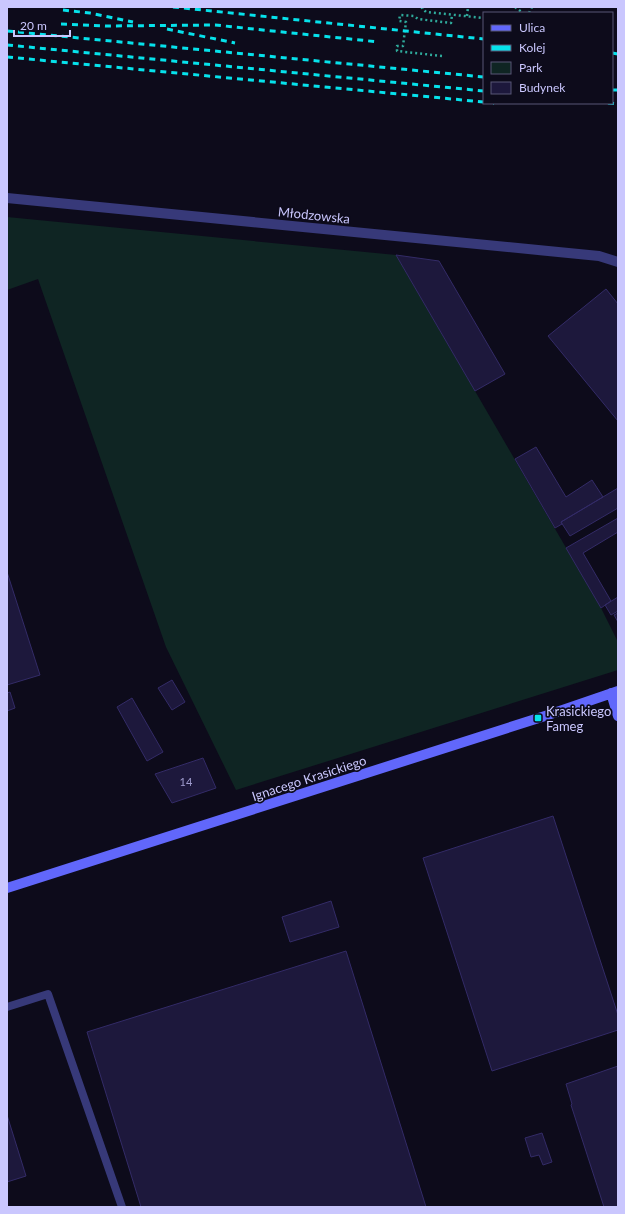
<svg xmlns="http://www.w3.org/2000/svg" width="625" height="1214" font-family="Lato,sans-serif">
	<style>
		.green { fill: #0f2523 }
		.building { fill: #1d183c; stroke: #332b67 }
		.lines { fill: none; stroke-linecap: round; stroke-linejoin: round }
		.path { stroke: #2faa9b; stroke-width: 2.5; stroke-dasharray: 2 3; stroke-linecap: butt }
		.lane { stroke: #373979; stroke-width: 8 }
		.street { stroke: #373979; stroke-width: 10 }
		.secondary { stroke: #6167fb; stroke-width: 10 }
		.rail { stroke: #06e2eb; stroke-width: 3; stroke-dasharray: 6 5; stroke-linecap: butt }
		.poi-dot { fill: #06e2eb; stroke: #0d0b1b; stroke-width: 1.5 }
		.labels { text-anchor: middle; dominant-baseline: central; stroke-width: 3.5; stroke-linejoin: round; paint-order: stroke }
		.number-label { font-size: 11px; fill: #9f9bce }
		.street-label { font-size: 13px; fill: #cac7fe; stroke: #0d0b1b }
		.poi-label { font-size: 13px; fill: #cac7fe; stroke: #0d0b1b; text-anchor: start }
	</style>
	<rect width="100%" height="100%" fill="#0d0b1b"/>
	<!-- green -->
	<path class="green" d="M7 217 396 255 601 608 618 642V670L236 790 166 647 38 279 7 290Z"/>
	<!-- building -->
	<path class="building" d="M396 255 439 261 505 374 475 391Z
		M606 289 618 304V421L548 336Z
		M536 447 566 497 592 480 603 497 561 522 562 524 555 528 515 459Z
		M618 488V508L570 536 561 522Z
		M618 518V532L583 553 611 601 601 608 566 548Z
		M7 572 40 675 7 685Z
		M618 597V611L611 615 605 605Z
		M618 613V622L614 615Z
		M172 680 185 702 172 710 158 688Z
		M10 692 15 708 7 711V693Z
		M132 698 163 752 147 761 117 707Z
		M203 758 216 788 172 803 155 774Z
		M553 816 618 1015V1030L492 1071 423 858Z
		M331 901 339 927 290 942 282 917Z
		M346 951 426 1207H141L87 1032Z
		M618 1066V1207H604L571 1105 572 1104 566 1084Z
		M7 1115 26 1176 7 1182Z
		M542 1133 552 1162 543 1165 539 1155 531 1157 525 1138Z"/>
	<g class="lines">
		<!-- path -->
		<path class="path" d="M423 7 422 8 426 12 484 18
			M515 7 523 13
			M529 13 532 7
			M467 16 468 7
			M442 56 397 51V46H403L406 22 399 21 400 15 414 16 418 19 451 23 452 15"/>
		<!-- lane -->
		<path class="lane" d="M7 1007 48 994 122 1207"/>
		<!-- street -->
		<path class="street" d="M7 198 599 256 618 262"/>
		<!-- secondary -->
		<path class="secondary" d="M611 693 618 716
			M7 888 545 716 618 691"/>
		<!-- rail -->
		<path class="rail" d="M173 7 484 39
			M63 10 90 13 133 22
			M61 24 106 26 215 25 379 42
			M167 29 235 43
			M7 31 484 77
			M7 45 484 91
			M612 53 618 54
			M7 57 484 102
			M612 90H618
			M493 103H494
			M608 103 618 104"/>
	</g>
	<!-- markers -->
	<rect class="poi-dot" x="534" y="714" width="8" height="8" rx="2"/>
	<g class="labels">
		<!-- number labels -->
		<g class="number-label">
			<text x="186" y="781">14</text>
		</g>
		<!-- street labels -->
		<g class="street-label">
			<text transform="translate(314 215) rotate(6)">Młodzowska</text>
			<text transform="translate(309 778) rotate(-18)">Ignacego Krasickiego</text>
		</g>
		<!-- poi labels -->
		<g class="poi-label">
			<text x="546" y="711">Krasickiego<tspan x="546" dy="15">Fameg</tspan></text>
		</g>
	</g>
	<!-- border -->
	<rect width="625" height="1214" fill="none" stroke="#cac7fe" stroke-width="16"/>
	<!-- legend -->
	<rect x="483" y="12" width="130" height="92" fill="#0d0b1b" stroke="#595676"/>
	<rect x="491" y="25" width="20" height="6" fill="#6167fb" stroke="#595676"/>
	<text x="519" y="32" font-size="12" fill="#cac7fe">Ulica</text>
	<rect x="491" y="45" width="20" height="6" fill="#06e2eb" stroke="#595676"/>
	<text x="519" y="52" font-size="12" fill="#cac7fe">Kolej</text>
	<rect x="491" y="62" width="20" height="12" fill="#0f2523" stroke="#595676"/>
	<text x="519" y="72" font-size="12" fill="#cac7fe">Park</text>
	<rect x="491" y="82" width="20" height="12" fill="#1d183c" stroke="#595676"/>
	<text x="519" y="92" font-size="12" fill="#cac7fe">Budynek</text>
	<!-- scale -->
	<path d="M14 30v6h56v-6" fill="none" stroke="#cac7fe" stroke-width="2"/>
	<text x="20" y="30" font-size="12" fill="#cac7fe" stroke="#0d0b1b" stroke-width="3" paint-order="stroke">20 m</text>
</svg>
